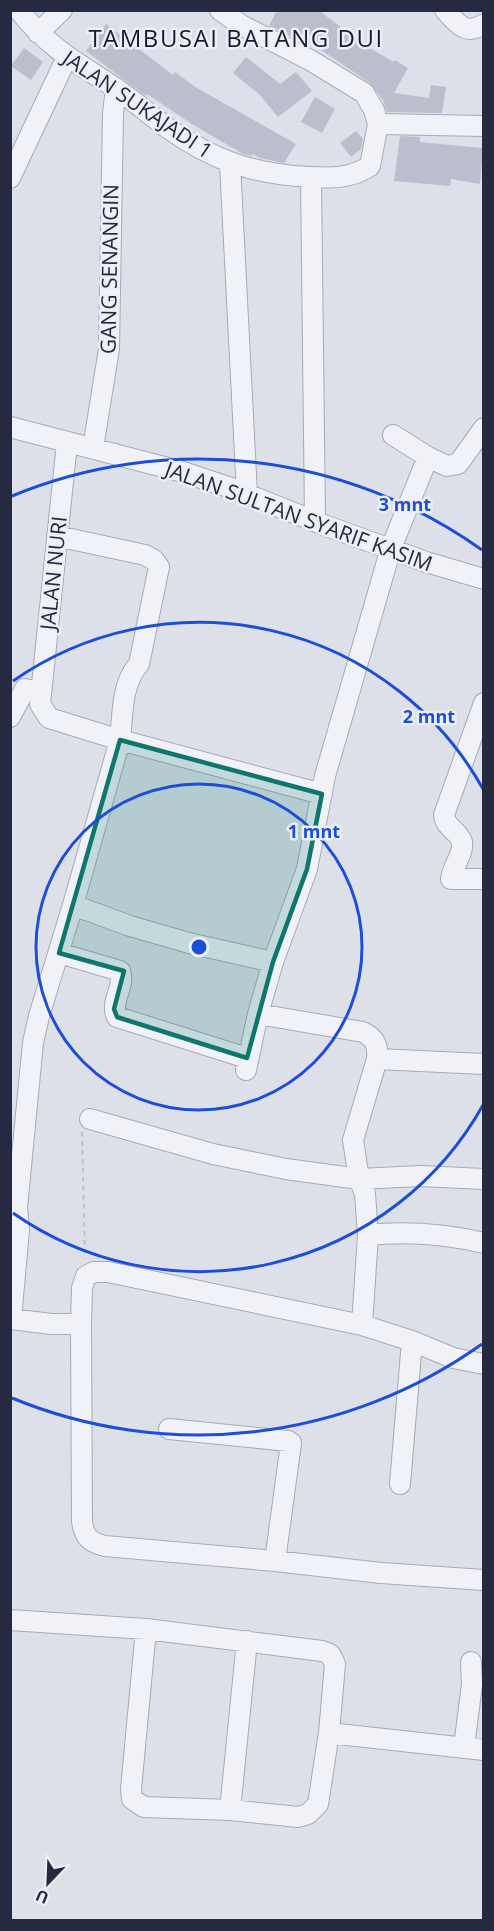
<svg xmlns="http://www.w3.org/2000/svg" width="494" height="1931" font-family="'Open Sans',sans-serif">
	<style>
		.building { fill: #bbbecc }
		.lines { fill: none; stroke-linecap: round; stroke-linejoin: round }
		.minor-casing { stroke: #a7a9b7; stroke-width: 22 }
		.path { stroke: #bcbec8; stroke-width: 2; stroke-dasharray: 4.5 4.5; stroke-linecap: butt }
		.minor { stroke: #f1f2f7; stroke-width: 20 }
		.marked { fill: #0f766e; fill-opacity: 0.2; stroke: #0f766e; stroke-width: 4.5; stroke-linejoin: round }
		.ring { fill: none; stroke: #1d4ed8; stroke-width: 3 }
		.labels { text-anchor: middle; dominant-baseline: central; stroke-width: 5; stroke-linejoin: round; paint-order: stroke }
		.street-label { font-size: 21px; fill: #262a41; stroke: #edeff6 }
		.quarter-label { font-size: 24px; letter-spacing: 1.5px; fill: #181c31; stroke: #edeff6 }
		.centre { fill: #1d4ed8; stroke: #edeff6; stroke-width: 3 }
		.ring-label { font-size: 18px; text-anchor: middle; font-weight: bold; fill: #1d4ed8; stroke: #edeff6; stroke-width: 5; stroke-linejoin: round; paint-order: stroke }
	</style>
	<rect width="100%" height="100%" fill="#dee0e9"/>
	<!-- building -->
	<path class="building" d="M277 10H318L371 49 394 62 395 60 408 68 394 93 429 98 431 85 446 87 442 113 387 112 383 100 370 83 299 35 296 39 269 26Z
		M106 24 173 75 175 72 197 88 296 144 284 163 260 158 253 154 252 156 243 154 192 124 147 94 146 96 86 51Z
		M24 48 43 62 31 80 11 66Z
		M246 57 280 84 296 72 312 91 278 117 260 95 233 73Z
		M315 97 335 109 322 133 301 122Z
		M356 131 363 139 361 149 351 157 340 143Z
		M400 136 420 137V142L483 148 480 184 451 179 450 186 394 181Z"/>
	<g class="lines">
		<defs>
			<path id="minor" d="M19 10C46 46 78 63 114 87 133 100 150 115 169 129 214 161 254 174 309 177 331 178 350 179 370 166L378 124 374 110 364 93 310 60 241 25 220 10
				M445 10C458 24 465 36 484 24
				M38 33 62 10
				M378 124 484 126
				M230 164 247 494
				M311 177 315 521
				M10 178 67 57
				M10 427 183 472 234 489 324 525 426 562 484 579
				M393 435 428 457
				M93 448 109 349 113 113 116 88
				M57 536 145 555 154 560 159 567 139 664C121 684 123 714 120 740L322 794
				M484 703 444 815C445 828 459 831 462 842 464 854 452 867 451 879H484
				M10 717 25 689 40 692
				M73 905 130 926 189 943 273 962
				M59 953 120 971C126 986 109 1002 117 1017L247 1058
				M258 1014 363 1032C376 1039 378 1045 377 1059
				M246 1070 258 1014 273 962 307 869 325 776 391 548 428 457 447 466 458 464 484 428
				M90 1119 213 1154 286 1169 359 1179 420 1176 484 1179
				M17 1207 33 1043 39 1016 73 905 120 740 49 718 40 704 67 443
				M10 1208 17 1207 19 1230 11 1319 51 1324H81L82 1521C84 1537 89 1542 105 1546L275 1561 381 1573 484 1580
				M368 1235C408 1231 445 1234 484 1243
				M81 1324 82 1288 86 1276 94 1272H108L362 1325 412 1341 453 1358 484 1364
				M362 1325 368 1235 365 1194 359 1179 353 1140 377 1059 484 1064
				M169 1429 288 1441 291 1443 275 1561
				M400 1484 412 1341
				M10 1620 146 1629 322 1651 330 1654 335 1664 329 1733 484 1750
				M146 1629 131 1789 132 1799 144 1807 230 1810 298 1817 308 1814 318 1804 329 1733
				M464 1747 472 1684 471 1662
				M230 1810 247 1641"/>
		</defs>
		<!-- minor casing -->
		<use href="#minor" class="minor-casing"/>
		<!-- path -->
		<path class="path" d="M82 1132 85 1258"/>
		<!-- minor -->
		<use href="#minor" class="minor"/>
	</g>
	<!-- marked area -->
	<path class="marked" d="M120 740 322 794 307 869 273 962 247 1058 117 1017 114 1009 124 971 59 953Z"/>
	<!-- distance rings -->
	<g class="ring">
		<circle cx="199" cy="947" r="163"/>
		<path d="M483 1105A325 325 0 0 1 13 1213M13 681A325 325 0 0 1 483 789"/>
		<path d="M482 1344A488 488 0 0 1 12 1398M12 496A488 488 0 0 1 482 550"/>
	</g>
	<g class="labels">
		<!-- street labels -->
		<g class="street-label">
			<text transform="translate(138 104) rotate(34)">JALAN SUKAJADI 1</text>
			<text transform="translate(109 269) rotate(-89)">GANG SENANGIN</text>
			<text transform="translate(299 516) rotate(20)">JALAN SULTAN SYARIF KASIM</text>
			<text transform="translate(53 573) rotate(-84)">JALAN NURI</text>
		</g>
		<!-- quarter labels -->
		<g class="quarter-label">
			<text x="236" y="37">TAMBUSAI BATANG DUI</text>
		</g>
	</g>
	<circle cx="199" cy="947" r="9" class="centre"/>
	<g class="ring-label">
		<text x="405" y="511">3 mnt</text>
		<text x="429" y="723">2 mnt</text>
		<text x="314" y="838">1 mnt</text>
	</g>
	<!-- border -->
	<rect width="494" height="1931" fill="none" stroke="#262a41" stroke-width="24"/>
	<!-- north arrow -->
	<g transform="translate(48 1883) rotate(203)" stroke="#edeff6" stroke-width="4.5" paint-order="stroke">
	<path d="M0-4.5L10 22L0 15L-10 22Z" fill="#262a41"/>
	<text y="-9" font-size="16" font-weight="bold" text-anchor="middle" fill="#262a41">U</text>
	</g>
</svg>
